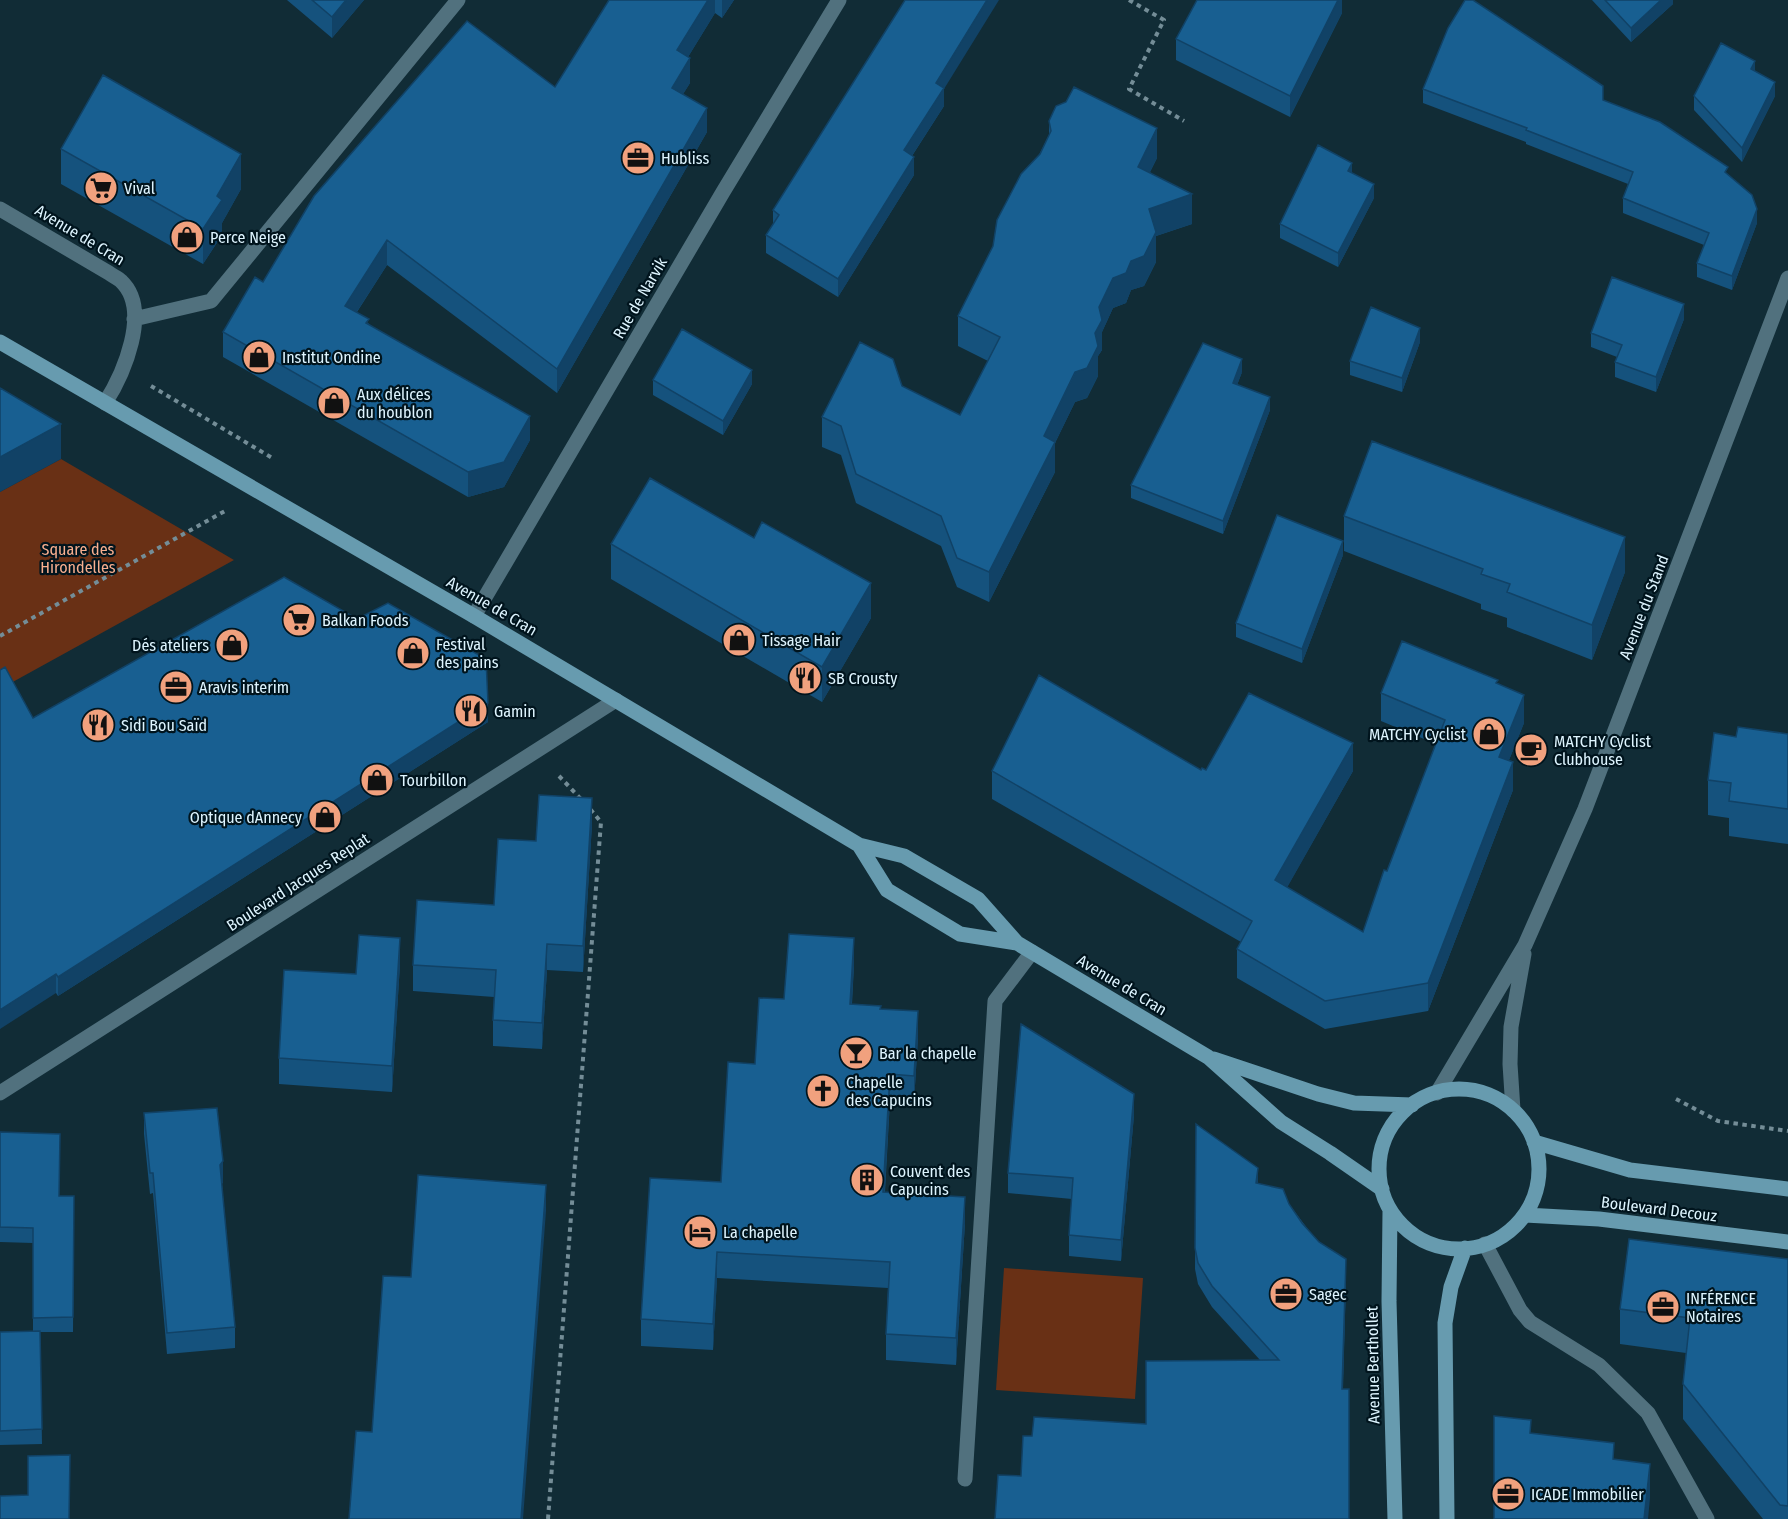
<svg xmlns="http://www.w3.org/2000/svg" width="1788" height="1519" font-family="'Fira Sans Condensed',sans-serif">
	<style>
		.green { fill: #693015 }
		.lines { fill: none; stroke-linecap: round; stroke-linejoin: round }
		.path { stroke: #748d97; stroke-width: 4; stroke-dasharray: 4.5 4.5; stroke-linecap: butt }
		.service { stroke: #51717e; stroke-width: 15 }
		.pedestrian { stroke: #51717e; stroke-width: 15 }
		.minor { stroke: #51717e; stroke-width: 15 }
		.tertiary { stroke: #51717e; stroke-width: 15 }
		.secondary { stroke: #679baf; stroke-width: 15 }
		.wall { fill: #15527d }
		.shaded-wall { fill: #114266 }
		.building { fill: #185f91; stroke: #114266; stroke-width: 1.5 }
		.labels { text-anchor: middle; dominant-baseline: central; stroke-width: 4.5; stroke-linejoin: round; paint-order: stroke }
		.poi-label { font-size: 16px; fill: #def5ff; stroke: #00141d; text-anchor: start }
		.street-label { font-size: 16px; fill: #def5ff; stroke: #00141d }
		.park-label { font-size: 16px; fill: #f8af8f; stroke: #00141d }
	</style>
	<rect width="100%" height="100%" fill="#112c36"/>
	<!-- green -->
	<path class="green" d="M61 459 234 560 0 689V492Z
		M1004 1268 1143 1278 1135 1399 996 1390Z"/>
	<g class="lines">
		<!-- path -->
		<path class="path" d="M1129 0 1164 20 1129 89 1184 121
			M151 386 274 459
			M0 636 225 511
			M559 776 581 799
			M1676 1099 1718 1121 1788 1131
			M548 1519 601 822 590 809"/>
		<!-- service -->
		<path class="service" d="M0 209 109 273C113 276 118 278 121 281 152 310 123 375 105 403
			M134 319 211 301 458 0
			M965 1479 995 1001 1032 952"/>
		<!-- pedestrian -->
		<path class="pedestrian" d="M1485 1244 1520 1310 1530 1322 1599 1365 1648 1413 1707 1519"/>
		<!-- minor -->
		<path class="minor" d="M474 616 723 192 839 0
			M0 1093 616 700"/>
		<!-- tertiary -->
		<path class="tertiary" d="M1437 1093 1525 945 1585 809 1788 278
			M1513 1110 1510 1064 1511 1027 1524 954"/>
		<!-- secondary -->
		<path class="secondary" d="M0 342 474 616 859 845 904 856 978 899 1017 943 1208 1057 1281 1122 1330 1153 1382 1189
			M859 845 887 890 960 934 1017 943
			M1214 1059 1318 1094 1354 1103 1412 1105
			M1379 1169a80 80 0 1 1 160 0a80 80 0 1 1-160 0Z
			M1534 1142 1630 1170 1788 1189
			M1390 1211 1389 1301 1395 1519
			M1525 1215 1599 1219 1788 1242
			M1447 1519 1445 1323 1451 1287 1465 1248"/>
	</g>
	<!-- wall -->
	<path class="wall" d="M287 0H364L332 38Z
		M609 0H734L722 18 715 13 688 57 690 83 683 94 707 132 557 393 387 265 357 312 369 324 530 440 504 487 468 497 223 357V332L263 282 555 87Z
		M1342 0V13L1290 117 1176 60V39Z
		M1592 0H1673V4L1631 42Z
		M1755 71 1775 96 1742 162 1694 110V96Z
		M944 89V106L912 156 914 175 838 297 766 253V235L773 224V210Z
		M1423 89 1603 100 1728 175 1757 223 1732 290 1697 277V263L1704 245 1623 213V198L1628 184 1526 144V142L1423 103Z
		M1049 121 1157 158 1150 172 1192 224 1156 236V262L1144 286 1131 290 1126 303 1113 308 1102 332V350L1098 356V376L1087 398 1075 402 1055 443V472L989 602 957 587 941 546 856 503 841 455 822 447V417L902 386 960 415 988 361 958 346V316L1049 135Z
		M61 149 241 189 222 223V235L203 264 61 184Z
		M1374 198 1338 267 1280 238V224Z
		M1684 319 1656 392 1615 377V362L1617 357 1591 347V333Z
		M1420 342 1402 392 1350 375V361Z
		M1242 372 1237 385 1270 410 1223 534 1131 498V485Z
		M653 380 752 384 723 435 653 395Z
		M1344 516 1625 572 1592 660 1507 627V618L1481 609V604L1344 551Z
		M611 544 871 618 822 702 611 579Z
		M1343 555 1302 663 1236 637V623Z
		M1498 683 1524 723 1509 760 1513 790 1428 1011 1325 1029 1237 978V949L1241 942 992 799V771H1353L1287 887 1363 932 1436 744 1381 721V693Z
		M33 718 488 722 58 996 56 993Z
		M1788 734V844L1729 836V818L1708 815V780L1736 737Z
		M592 824 583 972 547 970 542 1049 493 1046V1020L494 997 413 991V965L494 905 536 841Z
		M400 964 392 1092 279 1084V1058L356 974Z
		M854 965 852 1004 881 1009 918 1037 914 1102 890 1100 885 1192 965 1223 956 1365 886 1360V1334L888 1288 717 1278 713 1350 641 1346V1319L721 1182 755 1064 784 999Z
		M144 1113 223 1182 222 1184 235 1327V1348L167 1354 153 1193 150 1194 144 1134Z
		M1134 1115 1121 1261 1069 1256V1235L1072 1199 1008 1193V1173Z
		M1196 1124 1258 1184 1289 1204 1346 1280 1343 1389 1021 1476 1032 1436 1146 1424 1260 1360 1212 1307 1198 1284 1195 1269Z
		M0 1132 59 1196H74L73 1332H40L42 1444 0 1445V1332L33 1331V1243L0 1242Z
		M1788 1259V1519H1763L1683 1419V1384L1686 1353 1620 1344V1309Z"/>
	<!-- shaded-wall -->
	<path class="shaded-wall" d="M346 0H364L332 38V17Z
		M708 0H715V13L677 75V50Z
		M722 0H734L722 18Z
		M987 0H999L944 89V106L904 168V150L936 83Z
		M1338 0H1342V13L1290 117V96Z
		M1661 0H1673V4L1631 42V28Z
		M690 58V83L672 112V88Z
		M1755 61V75L1751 69Z
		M1775 82V96L1742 162V148Z
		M707 108V132L557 393V369Z
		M1157 128V158L1138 196V167Z
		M241 154V189L222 223V235L203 264V229L217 196Z
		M914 157V175L838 297V279Z
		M1352 163V177L1348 171Z
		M1374 184V198L1338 267V253Z
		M1192 194V224L1156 236V262L1144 286 1131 290 1126 303 1113 308 1102 332V350L1098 356V376L1087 398 1075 402 1055 443V472L989 602V572L1044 436 1095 333 1099 307 1113 278 1149 209Z
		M1757 209V223L1732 290V276Z
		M387 240V265L345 330V306Z
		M1684 304V319L1656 392V377Z
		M1420 328V342L1402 392V378Z
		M1242 359V372L1233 396V383Z
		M752 370V384L723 435V421Z
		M1270 397V410L1223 534V521Z
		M530 416V440L504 487 468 497V472Z
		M61 424V459L0 492V457Z
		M1625 537V572L1592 660V625Z
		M1343 541V555L1302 663V649Z
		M871 583V618L822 702V667Z
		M1524 695V723L1499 785V757Z
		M488 703V722L58 996V977Z
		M1353 743V771L1275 909V880Z
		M1513 762V790L1428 1011V983Z
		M592 798V824L583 972V946Z
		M400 938V964L392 1092V1066Z
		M854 938V965L850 1030V1004Z
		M547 944V970L542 1049V1023Z
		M56 974V993L0 1029V1010Z
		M918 1011V1037L914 1102V1076Z
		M890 1074V1100L883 1218V1192Z
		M1134 1094V1115L1121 1261V1240Z
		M223 1161V1182L220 1185V1165Z
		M1258 1168V1189L1256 1183Z
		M546 1185V1211L523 1519H521Z
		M965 1197V1223L956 1365V1338Z
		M717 1252V1278L713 1350V1324Z
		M1346 1259V1280L1342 1411V1389Z
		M1650 1464V1498L1648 1519H1644Z"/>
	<!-- building -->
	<path class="building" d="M312 0H346L332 17Z
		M609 0H708L677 50 690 58 672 88 707 108 557 369 387 240 345 306 369 319 366 323 530 416 504 462 468 472 223 332 255 277 263 282 314 196 467 21 555 87Z
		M905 0H987L936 83 944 88 904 150 914 157 838 279 766 235 779 215 773 210Z
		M1197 0H1338L1290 96 1176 39Z
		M1465 0H1473L1603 86V100L1660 122 1728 167 1725 172 1752 195 1757 209 1732 276 1697 263 1709 233 1623 198 1633 172 1526 130 1527 128 1423 89 1448 28Z
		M1605 0H1661L1631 28Z
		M1721 43 1755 61 1751 69 1775 82 1742 148 1694 96Z
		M103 75 241 154 217 196 222 200 203 229 61 149Z
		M1074 87 1157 128 1138 167 1192 194 1149 209 1156 232 1144 256 1131 261 1126 273 1113 278 1099 307 1102 320 1095 333 1098 346 1087 368 1075 372 1044 436 1055 442 989 572 957 558 941 516 856 474 841 426 822 417 860 342 893 359 902 386 960 415 1000 337 958 316 993 246 997 220 1021 174 1040 154 1051 131 1049 121 1056 106 1066 102Z
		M1318 145 1352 163 1348 171 1374 184 1338 253 1280 224Z
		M1612 277 1684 304 1656 377 1615 362 1622 345 1591 333Z
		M1371 307 1420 328 1402 378 1350 361Z
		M682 329 752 370 723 421 653 380Z
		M1203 343 1242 359 1233 383 1270 397 1223 521 1131 485Z
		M0 388 61 424 0 457Z
		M1372 441 1625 537 1592 625 1507 592 1510 584 1481 574 1483 569 1344 516Z
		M650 478 754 538 762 522 871 583 822 667 611 544Z
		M1277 515 1343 541 1302 649 1236 623Z
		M284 577 357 619 388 603 486 659 488 703 58 977 56 974 0 1010V670L5 667 33 718Z
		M1402 641 1498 680 1496 683 1524 695 1499 757 1513 762 1428 983 1325 1001 1237 949 1252 921 992 771 1039 675 1201 770 1202 768 1206 770 1249 693 1353 743 1275 880 1363 932 1384 870 1387 871 1445 720 1381 693Z
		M1738 727 1788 734V809L1729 801 1731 783 1708 780 1714 733 1736 737Z
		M539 795 592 798 583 946 547 944 542 1023 493 1020 496 970 413 965 417 900 494 905 498 839 536 841Z
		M789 934 854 938 850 1004 881 1006 880 1009 918 1011 914 1076 890 1074 883 1192 965 1197 956 1338 886 1334 890 1262 717 1252 713 1324 641 1319 650 1178 721 1182 728 1062 755 1064 759 998 784 999Z
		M359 935 400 938 392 1066 279 1058 284 970 356 974Z
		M1021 1024 1134 1094 1121 1240 1069 1235 1073 1178 1008 1173Z
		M217 1108 223 1161 220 1165 235 1327 167 1333 153 1173H150L144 1113Z
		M1196 1124 1258 1168 1256 1183 1283 1189 1289 1204 1302 1223 1319 1242 1346 1259 1342 1389H1349V1519H995L998 1475 1021 1476 1023 1436H1032L1034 1417 1146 1424V1361L1279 1360 1212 1286 1198 1263 1195 1248Z
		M0 1132 60 1134 59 1196H74L73 1317 33 1318V1228L0 1227Z
		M418 1175 546 1185 521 1519H349L356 1431 372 1432 383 1276 411 1277Z
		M1629 1239 1788 1259V1506L1780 1505 1683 1384 1690 1318 1620 1309Z
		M40 1331 42 1429 0 1431V1332Z
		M1494 1416 1531 1420 1530 1433 1614 1443 1613 1459 1650 1464 1644 1519H1494Z
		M70 1455 69 1519H0V1496L28 1495V1456Z"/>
	<!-- icons -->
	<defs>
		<symbol id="office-disc" viewBox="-11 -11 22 22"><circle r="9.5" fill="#f1a17e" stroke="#00141d"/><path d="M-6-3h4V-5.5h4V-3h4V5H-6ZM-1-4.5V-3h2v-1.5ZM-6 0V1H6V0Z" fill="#111"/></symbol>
		<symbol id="supermarket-disc" viewBox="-11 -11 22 22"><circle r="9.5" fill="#f1a17e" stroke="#00141d"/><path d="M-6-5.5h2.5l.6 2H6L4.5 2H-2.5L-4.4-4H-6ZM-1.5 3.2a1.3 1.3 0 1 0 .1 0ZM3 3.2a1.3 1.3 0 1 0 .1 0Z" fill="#111"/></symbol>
		<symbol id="shop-disc" viewBox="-11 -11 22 22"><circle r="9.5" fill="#f1a17e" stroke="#00141d"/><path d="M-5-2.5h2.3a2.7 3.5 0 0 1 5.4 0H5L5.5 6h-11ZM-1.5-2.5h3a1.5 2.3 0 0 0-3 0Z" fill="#111"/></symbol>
		<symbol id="restaurant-disc" viewBox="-11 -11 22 22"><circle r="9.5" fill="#f1a17e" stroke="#00141d"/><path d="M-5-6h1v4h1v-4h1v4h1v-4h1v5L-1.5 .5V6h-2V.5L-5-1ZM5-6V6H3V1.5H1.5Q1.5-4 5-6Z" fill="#111"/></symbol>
		<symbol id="cafe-disc" viewBox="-11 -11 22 22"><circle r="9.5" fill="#f1a17e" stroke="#00141d"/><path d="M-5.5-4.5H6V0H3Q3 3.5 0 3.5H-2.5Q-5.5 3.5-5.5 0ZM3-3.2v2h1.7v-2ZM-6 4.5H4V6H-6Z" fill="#111"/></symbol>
		<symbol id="bar-disc" viewBox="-11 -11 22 22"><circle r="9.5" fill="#f1a17e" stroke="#00141d"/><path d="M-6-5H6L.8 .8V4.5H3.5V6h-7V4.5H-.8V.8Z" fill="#111"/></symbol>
		<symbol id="church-disc" viewBox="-11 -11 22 22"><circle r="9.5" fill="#f1a17e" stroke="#00141d"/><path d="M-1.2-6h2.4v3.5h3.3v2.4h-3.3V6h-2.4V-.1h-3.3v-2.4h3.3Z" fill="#111"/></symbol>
		<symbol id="building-disc" viewBox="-11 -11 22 22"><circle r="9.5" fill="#f1a17e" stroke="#00141d"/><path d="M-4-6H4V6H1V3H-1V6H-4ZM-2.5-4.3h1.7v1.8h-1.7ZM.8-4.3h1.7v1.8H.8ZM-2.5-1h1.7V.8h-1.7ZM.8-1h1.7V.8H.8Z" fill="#111"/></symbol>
		<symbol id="hotel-disc" viewBox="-11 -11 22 22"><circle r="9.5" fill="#f1a17e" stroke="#00141d"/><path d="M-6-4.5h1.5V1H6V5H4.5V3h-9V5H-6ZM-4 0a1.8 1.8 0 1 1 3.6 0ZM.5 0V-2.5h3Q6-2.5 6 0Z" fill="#111"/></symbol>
	</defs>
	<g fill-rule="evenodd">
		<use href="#office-disc" x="619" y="139" width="38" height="38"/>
		<use href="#supermarket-disc" x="82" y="169" width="38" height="38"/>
		<use href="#shop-disc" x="168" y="218" width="38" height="38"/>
		<use href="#shop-disc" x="240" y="338" width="38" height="38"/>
		<use href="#shop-disc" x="315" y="384" width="38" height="38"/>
		<use href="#supermarket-disc" x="280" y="601" width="38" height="38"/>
		<use href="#shop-disc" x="720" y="621" width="38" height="38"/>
		<use href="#shop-disc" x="213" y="626" width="38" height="38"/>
		<use href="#shop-disc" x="394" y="634" width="38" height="38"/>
		<use href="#restaurant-disc" x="786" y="659" width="38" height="38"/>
		<use href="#office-disc" x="157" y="668" width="38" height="38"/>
		<use href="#restaurant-disc" x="452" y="692" width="38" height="38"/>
		<use href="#restaurant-disc" x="79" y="706" width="38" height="38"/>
		<use href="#shop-disc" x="1470" y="715" width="38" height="38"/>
		<use href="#cafe-disc" x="1512" y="731" width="38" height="38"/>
		<use href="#shop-disc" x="358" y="761" width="38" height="38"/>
		<use href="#shop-disc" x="306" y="798" width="38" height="38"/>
		<use href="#bar-disc" x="837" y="1034" width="38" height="38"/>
		<use href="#church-disc" x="804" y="1072" width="38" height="38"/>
		<use href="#building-disc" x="848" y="1161" width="38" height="38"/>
		<use href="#hotel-disc" x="681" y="1213" width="38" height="38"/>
		<use href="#office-disc" x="1267" y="1275" width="38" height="38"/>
		<use href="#office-disc" x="1644" y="1288" width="38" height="38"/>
		<use href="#office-disc" x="1489" y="1475" width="38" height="38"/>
	</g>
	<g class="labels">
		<!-- poi labels -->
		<g class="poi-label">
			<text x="661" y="158">Hubliss</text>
			<text x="124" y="188">Vival</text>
			<text x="210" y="237">Perce Neige</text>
			<text x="282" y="357">Institut Ondine</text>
			<text x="357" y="394">Aux délices<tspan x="357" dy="18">du houblon</tspan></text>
			<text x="322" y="620">Balkan Foods</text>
			<text x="762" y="640">Tissage Hair</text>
			<text x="436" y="644">Festival<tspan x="436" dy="18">des pains</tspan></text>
			<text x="209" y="645" text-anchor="end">Dés ateliers</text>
			<text x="828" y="678">SB Crousty</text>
			<text x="199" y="687">Aravis interim</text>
			<text x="494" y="711">Gamin</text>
			<text x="121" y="725">Sidi Bou Saïd</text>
			<text x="1466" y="734" text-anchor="end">MATCHY Cyclist</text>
			<text x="1554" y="741">MATCHY Cyclist<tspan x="1554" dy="18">Clubhouse</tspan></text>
			<text x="400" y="780">Tourbillon</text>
			<text x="302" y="817" text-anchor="end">Optique dAnnecy</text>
			<text x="879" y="1053">Bar la chapelle</text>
			<text x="846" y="1082">Chapelle<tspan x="846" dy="18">des Capucins</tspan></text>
			<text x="890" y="1171">Couvent des<tspan x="890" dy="18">Capucins</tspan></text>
			<text x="723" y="1232">La chapelle</text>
			<text x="1309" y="1294">Sagec</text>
			<text x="1686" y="1298">INFÉRENCE<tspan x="1686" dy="18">Notaires</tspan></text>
			<text x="1531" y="1494">ICADE Immobilier</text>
		</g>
		<!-- street labels -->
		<g class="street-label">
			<text transform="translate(80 235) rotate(31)">Avenue de Cran</text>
			<text transform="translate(640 298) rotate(-60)">Rue de Narvik</text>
			<text transform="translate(492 606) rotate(30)">Avenue de Cran</text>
			<text transform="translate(1644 607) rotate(-69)">Avenue du Stand</text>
			<text transform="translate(298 882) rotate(-33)">Boulevard Jacques Replat</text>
			<text transform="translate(1122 985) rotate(31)">Avenue de Cran</text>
			<text transform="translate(1659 1209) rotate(7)">Boulevard Decouz</text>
			<text transform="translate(1373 1365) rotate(-91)">Avenue Berthollet</text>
		</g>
		<!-- park labels -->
		<g class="park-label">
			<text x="78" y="549">Square des<tspan x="78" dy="18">Hirondelles</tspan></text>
		</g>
	</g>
</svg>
